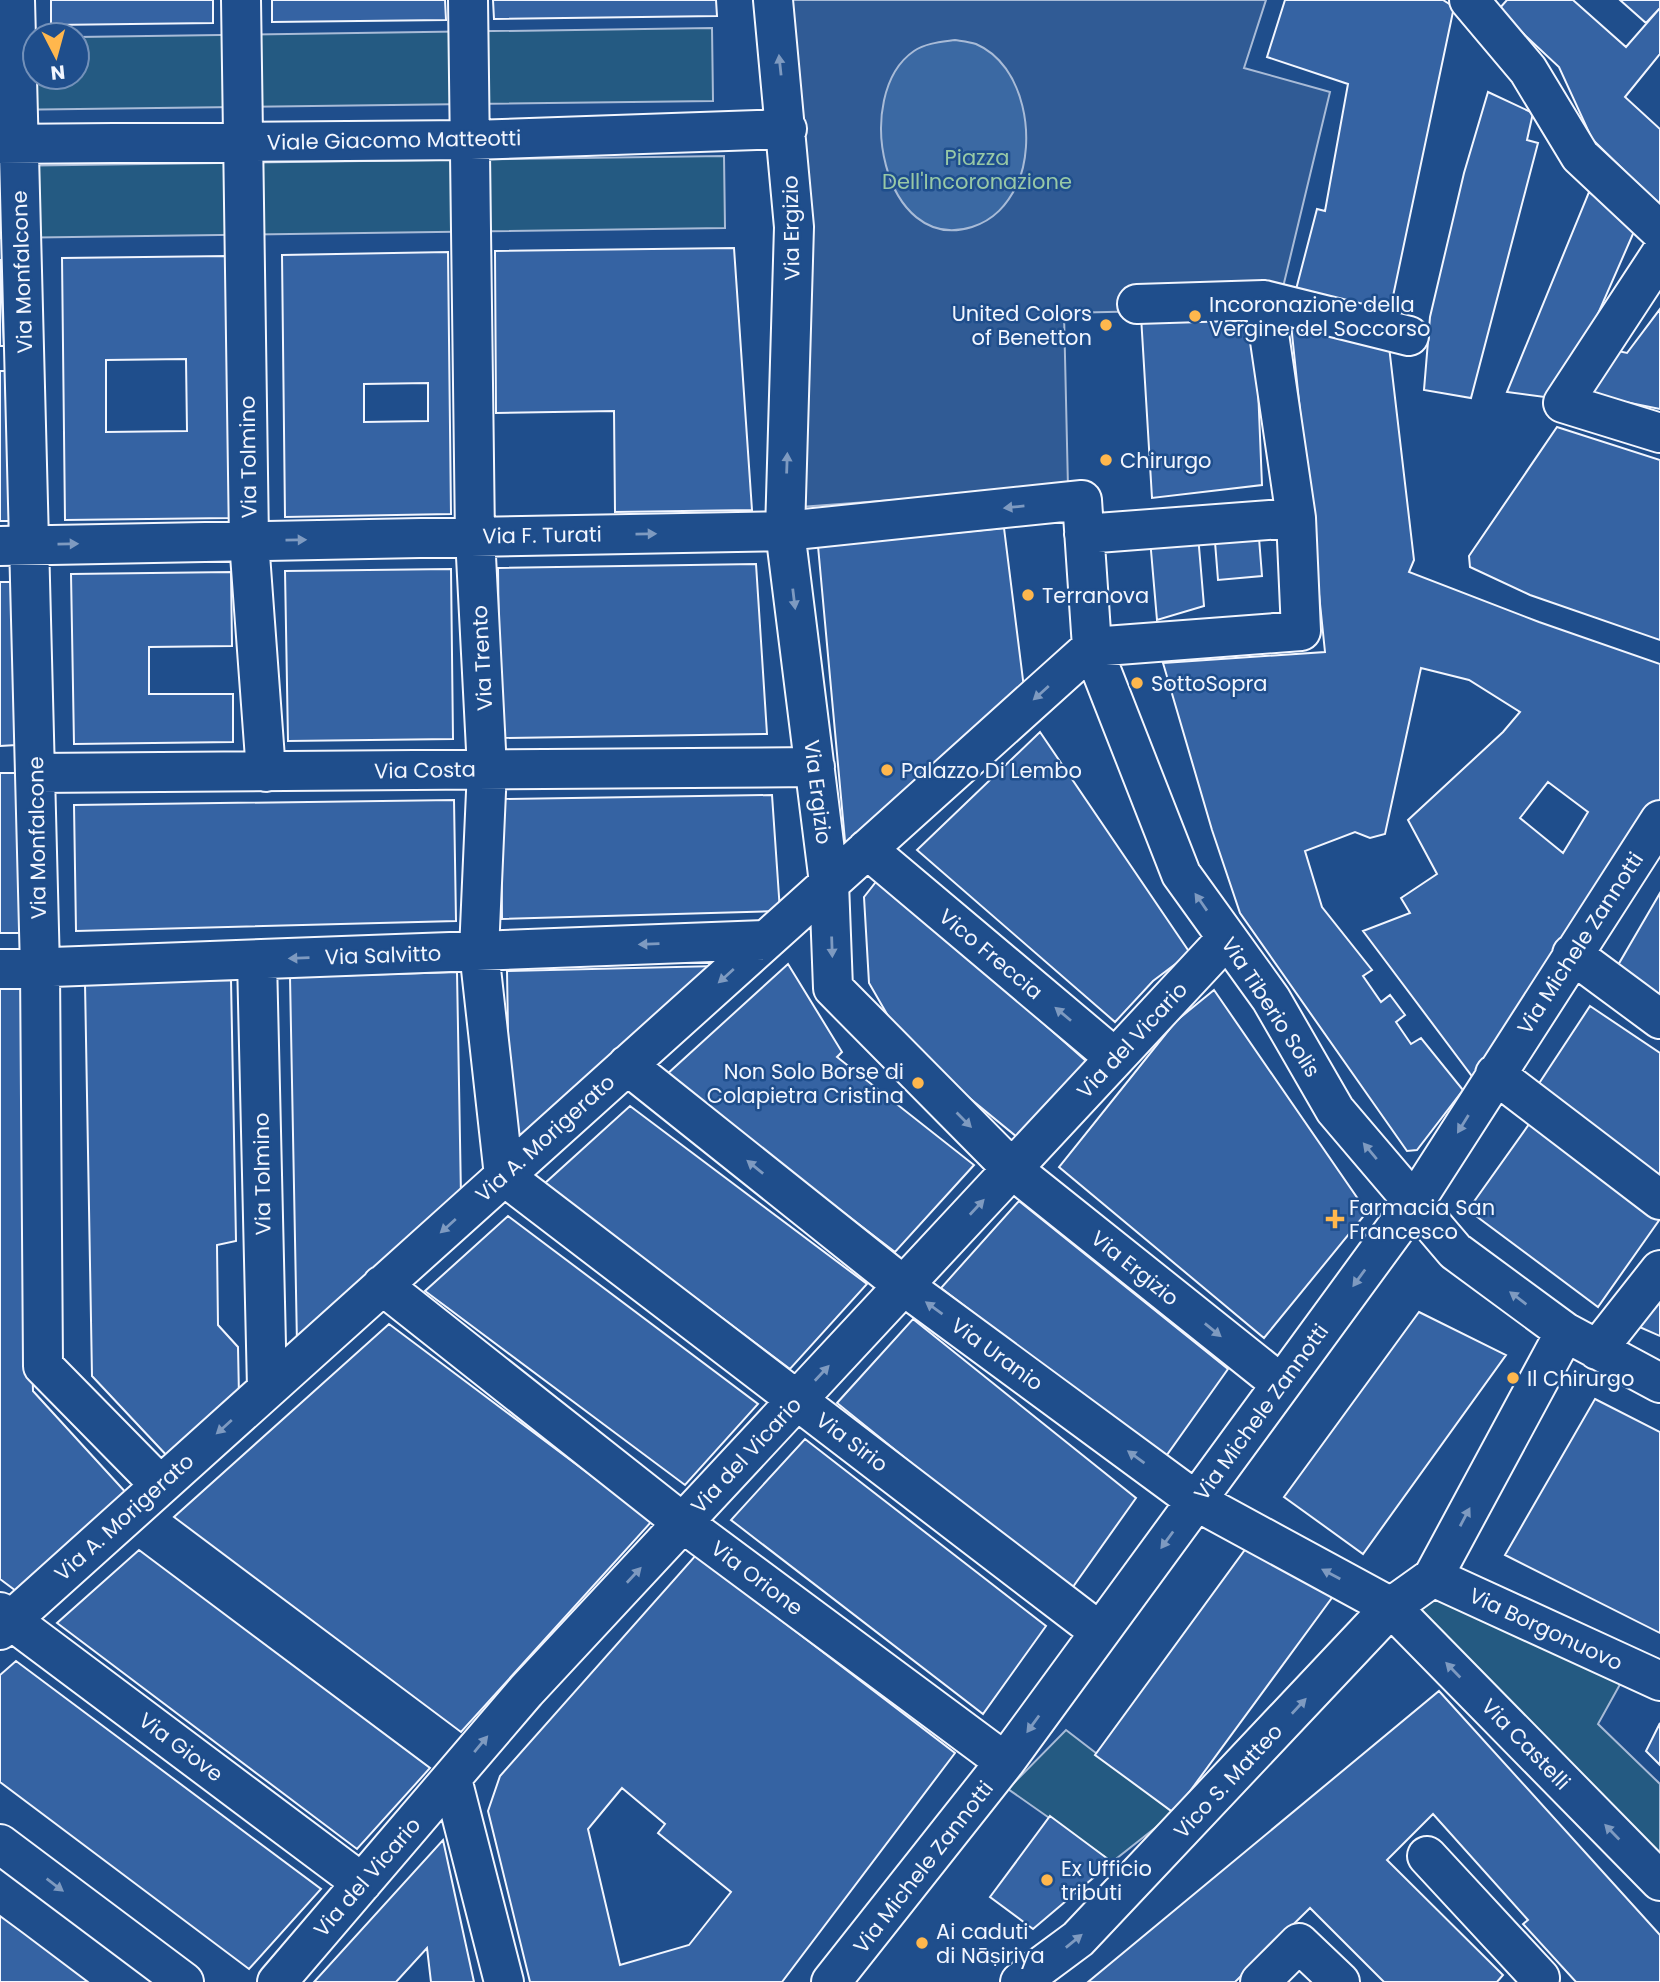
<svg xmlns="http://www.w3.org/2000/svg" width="1660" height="1982" font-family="Poppins,sans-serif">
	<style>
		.green { fill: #245a82; stroke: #a8bbd7; stroke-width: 2 }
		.parking { fill: #305b95; stroke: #a8bbd7; stroke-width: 2 }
		.water { fill: #3b69a3; stroke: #a8bbd7; stroke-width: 2 }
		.building { fill: #3563a3; stroke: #f2f6ff; stroke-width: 2; fill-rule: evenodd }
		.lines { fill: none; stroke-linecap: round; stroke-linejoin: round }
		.minor-casing { stroke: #f2f6ff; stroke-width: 42 }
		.minor { stroke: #1f4e8c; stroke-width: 38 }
		.oneway { fill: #7e9ac0 }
		.poi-dot { fill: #ffb74d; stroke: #1f4e8c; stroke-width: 2.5 }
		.labels { text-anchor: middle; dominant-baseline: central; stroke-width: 5; stroke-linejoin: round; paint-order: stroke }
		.street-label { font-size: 21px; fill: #f2f6ff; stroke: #1f4e8c }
		.park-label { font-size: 21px; fill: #97c8a6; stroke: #1f4e8c }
		.poi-label { font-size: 21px; fill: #f2f6ff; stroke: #1f4e8c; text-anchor: start }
	</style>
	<rect width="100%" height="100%" fill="#1f4e8c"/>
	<!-- green -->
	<path class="green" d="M712 28 713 101 0 110 35 77H77V37Z
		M724 156 725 228 0 238V166Z
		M1433 1577 1628 1670 1598 1724 1660 1784V1863L1404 1606Z
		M1066 1730 1174 1813 1112 1862 1008 1789Z"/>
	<!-- parking -->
	<path class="parking" d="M787 0H1266L1244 68 1330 92 1278 308 1064 313 1068 487 800 507Z"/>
	<!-- water -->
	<path class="water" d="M955 40C961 41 970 42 976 44 1025 65 1037 141 1017 185 1007 205 994 220 972 227 883 255 851 94 914 51 926 43 941 42 955 40Z"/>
	<!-- building -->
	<path class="building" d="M51 0H213V23L51 25Z
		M272 0H445L446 20 272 22Z
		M493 0H716L717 16 494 19Z
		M1285 0H1443L1454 7 1388 320 1293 301 1317 209 1325 211 1348 84 1267 57Z
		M1507 0H1573L1626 47 1660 8V54L1625 97 1660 129V206L1592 139 1559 67 1498 10Z
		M1620 0H1660V8L1646 23Z
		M1488 92 1533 113 1527 140 1538 143 1471 398 1424 390 1430 317 1464 173Z
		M1589 192 1636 227 1580 355 1552 398 1507 392Z
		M734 248 752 510 615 512 614 411 496 413 495 251Z
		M448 252 451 514 285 517 282 255ZM428 383V421L364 422V384Z
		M227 256 230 518 65 520 62 258ZM186 359 187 431 106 432V360Z
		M0 259 4 346H0Z
		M1660 309V409L1581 393 1609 349 1627 353Z
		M1255 314 1262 485 1152 498 1141 316Z
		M1291 324 1388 338 1414 560 1409 572 1539 622 1660 664V807L1474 1079 1363 931 1410 913 1401 898 1437 874 1408 820 1503 732 1520 712 1469 680 1421 668 1385 834 1370 838 1355 832 1305 851 1322 907 1372 970 1363 976 1381 1002 1390 995 1405 1015 1396 1022 1411 1044 1421 1038 1463 1090 1417 1150 1407 1151 1240 913 1212 830 1163 663 1325 652ZM1548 782 1588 812 1563 853 1520 818Z
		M0 371H5L10 521H0Z
		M1557 427 1660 460V640L1530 595 1470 567 1469 556Z
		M1004 528 1024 688 846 852 818 546Z
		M1198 535 1204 606 1157 620 1150 539Z
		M1259 538 1262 576 1218 580 1215 542Z
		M756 564 767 734 500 738 498 568Z
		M451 569 453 739 288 741 285 571Z
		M231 572 232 646 149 647V694H233V742L74 744 71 574Z
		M0 582H11L16 745 0 746Z
		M1040 732 1190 953 1153 981 1115 1022 917 850Z
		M0 773H16L21 933H0Z
		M772 795 780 911 502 919 501 799Z
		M454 800 456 921 76 931 74 805Z
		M879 878 1086 1061 1023 1142 934 1069 895 1028 869 983 864 897Z
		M1660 893V999L1614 972Z
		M788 964 842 1052 837 1057 974 1165 895 1252 665 1076Z
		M717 966 510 1152 507 971Z
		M457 972 461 1196 297 1344 290 977Z
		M231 980 236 1241 217 1245 218 1325 238 1347 239 1397 170 1459 92 1376 85 983Z
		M0 985H23L33 1391 129 1496 20 1594 0 1579Z
		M1214 990 1367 1212 1264 1338 1059 1167 1176 1021Z
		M1590 1006 1660 1053V1182L1536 1088Z
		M630 1106 867 1284 790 1369 544 1184Z
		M1532 1120 1660 1219 1598 1307 1468 1210Z
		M1019 1201 1228 1369 1164 1459 941 1288Z
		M508 1216 758 1404 685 1485 425 1291Z
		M1660 1292V1336L1635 1325Z
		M1419 1312 1506 1355 1363 1554 1284 1497Z
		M913 1319 1136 1498 1070 1591 837 1403Z
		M389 1324 652 1521 461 1732 174 1517Z
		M1595 1399 1660 1432V1633L1505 1555Z
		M805 1439 1046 1626 983 1714 731 1520Z
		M1255 1536 1334 1595 1174 1813 1095 1755Z
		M139 1550 430 1768 357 1849 57 1623Z
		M696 1555 955 1753 782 1982H530L488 1811 500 1776ZM622 1788 665 1824 658 1833 731 1892 689 1945 620 1965 588 1829Z
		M16 1661 321 1889 249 1969 0 1782V1675Z
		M1439 1691 1660 1935V1982H1576L1523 1924 1528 1920 1433 1814 1387 1860 1503 1975 1497 1982H1384L1310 1908 1235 1982H1088Z
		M1660 1723V1765L1646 1751Z
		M1050 1816 1112 1862 1033 1929 990 1897Z
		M443 1840 474 1982H431L427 1948 396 1982H314Z
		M0 1916 23 1933 88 1982H0Z"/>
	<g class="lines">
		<defs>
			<path id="minor" d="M15 0 40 968 43 1366 160 1485
				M241 0 249 541 266 772
				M468 0 475 537 487 769 479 951 504 1176 1100 1632
				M773 0 794 227 785 531 829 883 833 988 1012 1169 1281 1384
				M1469 0 1528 70 1580 156 1660 231
				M0 144 471 140 787 129
				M1660 255 1563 403 1660 433
				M1137 304 1264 300 1409 336
				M1084 534 1296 518
				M0 546 785 531 1082 500 1092 647 1181 874 1271 999 1335 1110 1455 1251 1565 1332 1660 1383
				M35 773 815 767
				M867 849 1115 1058
				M1572 954 1660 1019
				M257 960 267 1388
				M0 969 766 940
				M627 1065 904 1286 1196 1501 1391 1607 1660 1881
				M1495 1074 1660 1200
				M382 1285 683 1523 1005 1762
				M1597 1350 1660 1270
				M1433 1577 1660 1681
				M0 1612 362 1883
				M0 1630 1092 647 1301 631 1296 518 1264 300
				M452 1779 504 1982
				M0 1844 184 1982
				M1427 1856 1540 1978 1538 1982
				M277 1982 526 1691 1227 938
				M831 1982 1005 1762 1414 1203 1660 820
				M1020 1982 1078 1939 1391 1607 1433 1577 1565 1332
				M1260 1982 1299 1943 1340 1982"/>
		</defs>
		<!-- minor casing -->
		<use href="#minor" class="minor-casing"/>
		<!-- minor -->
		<use href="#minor" class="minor"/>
	</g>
	<!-- one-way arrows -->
	<defs><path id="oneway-solid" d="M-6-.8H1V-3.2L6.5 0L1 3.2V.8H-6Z" transform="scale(1.75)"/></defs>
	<g class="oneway">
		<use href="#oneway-solid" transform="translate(780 65) rotate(-96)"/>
		<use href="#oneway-solid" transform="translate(787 463) rotate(-88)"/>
		<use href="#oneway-solid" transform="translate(1014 507) rotate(174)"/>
		<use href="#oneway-solid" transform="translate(646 534) rotate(-1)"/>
		<use href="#oneway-solid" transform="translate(296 540) rotate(-1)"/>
		<use href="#oneway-solid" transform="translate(68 544) rotate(-1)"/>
		<use href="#oneway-solid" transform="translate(794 599) rotate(83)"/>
		<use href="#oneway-solid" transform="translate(1041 693) rotate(138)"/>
		<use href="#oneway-solid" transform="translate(1201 902) rotate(-125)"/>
		<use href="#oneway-solid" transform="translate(649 944) rotate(178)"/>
		<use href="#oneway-solid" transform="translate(832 947) rotate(88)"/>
		<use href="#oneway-solid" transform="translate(299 958) rotate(178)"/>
		<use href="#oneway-solid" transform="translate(726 976) rotate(138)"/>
		<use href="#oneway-solid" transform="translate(1063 1014) rotate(-140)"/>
		<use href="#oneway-solid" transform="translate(964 1120) rotate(45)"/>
		<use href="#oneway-solid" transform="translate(1463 1124) rotate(122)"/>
		<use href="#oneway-solid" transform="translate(1370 1151) rotate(-130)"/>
		<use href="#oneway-solid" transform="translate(755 1167) rotate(-141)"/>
		<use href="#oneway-solid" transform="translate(977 1207) rotate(-47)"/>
		<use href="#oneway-solid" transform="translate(448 1226) rotate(138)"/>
		<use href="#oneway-solid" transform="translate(1359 1278) rotate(126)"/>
		<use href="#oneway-solid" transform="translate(1518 1298) rotate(-143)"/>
		<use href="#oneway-solid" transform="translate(934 1308) rotate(-144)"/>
		<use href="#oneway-solid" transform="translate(1213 1330) rotate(39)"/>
		<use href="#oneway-solid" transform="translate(822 1373) rotate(-47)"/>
		<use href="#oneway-solid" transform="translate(224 1427) rotate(138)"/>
		<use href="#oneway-solid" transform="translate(1136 1457) rotate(-144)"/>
		<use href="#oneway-solid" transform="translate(1465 1517) rotate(-62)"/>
		<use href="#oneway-solid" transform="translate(1167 1540) rotate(126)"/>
		<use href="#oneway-solid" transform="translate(1331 1574) rotate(-152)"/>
		<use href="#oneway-solid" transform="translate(634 1575) rotate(-47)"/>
		<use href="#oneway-solid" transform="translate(1453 1670) rotate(-134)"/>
		<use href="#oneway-solid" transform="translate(1299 1706) rotate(-47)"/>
		<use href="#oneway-solid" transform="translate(1033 1724) rotate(126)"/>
		<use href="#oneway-solid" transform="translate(481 1744) rotate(-50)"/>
		<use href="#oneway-solid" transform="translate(1612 1832) rotate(-134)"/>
		<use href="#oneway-solid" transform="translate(55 1885) rotate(37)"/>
		<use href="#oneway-solid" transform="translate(1074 1941) rotate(-39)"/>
	</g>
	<!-- markers -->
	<g class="poi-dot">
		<circle cx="1195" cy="316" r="7"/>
		<circle cx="1106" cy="325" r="7"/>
		<circle cx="1106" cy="460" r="7"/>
		<circle cx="1028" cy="595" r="7"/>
		<circle cx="1137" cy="683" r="7"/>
		<circle cx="887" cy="770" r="7"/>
		<circle cx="918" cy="1083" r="7"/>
		<path d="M1331.5 1208.5h7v7h7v7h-7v7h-7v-7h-7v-7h7z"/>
		<circle cx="1513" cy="1378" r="7"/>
		<circle cx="1047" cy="1880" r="7"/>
		<circle cx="922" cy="1943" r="7"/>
	</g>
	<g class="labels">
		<!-- street labels -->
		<g class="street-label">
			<text transform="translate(394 140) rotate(-1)">Viale Giacomo Matteotti</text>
			<text transform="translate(791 228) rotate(-91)">Via Ergizio</text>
			<text transform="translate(22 272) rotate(-92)">Via Monfalcone</text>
			<text transform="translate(248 457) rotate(-91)">Via Tolmino</text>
			<text transform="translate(542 535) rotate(-1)">Via F. Turati</text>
			<text transform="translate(482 658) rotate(-93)">Via Trento</text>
			<text transform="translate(425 770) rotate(-1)">Via Costa</text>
			<text transform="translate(818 792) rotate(83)">Via Ergizio</text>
			<text transform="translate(37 838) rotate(-91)">Via Monfalcone</text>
			<text transform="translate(1580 943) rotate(-57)">Via Michele Zannotti</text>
			<text transform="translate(991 954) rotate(40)">Vico Freccia</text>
			<text transform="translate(383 955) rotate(-2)">Via Salvitto</text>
			<text transform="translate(1271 1007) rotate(57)">Via Tiberio Solis</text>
			<text transform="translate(1132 1040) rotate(-47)">Via del Vicario</text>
			<text transform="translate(545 1138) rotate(-42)">Via A. Morigerato</text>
			<text transform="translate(262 1174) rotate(-91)">Via Tolmino</text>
			<text transform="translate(1135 1268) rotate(39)">Via Ergizio</text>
			<text transform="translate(997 1354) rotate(36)">Via Uranio</text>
			<text transform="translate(1261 1412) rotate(-54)">Via Michele Zannotti</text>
			<text transform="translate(852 1442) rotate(37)">Via Sirio</text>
			<text transform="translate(746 1455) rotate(-47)">Via del Vicario</text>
			<text transform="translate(124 1517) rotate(-42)">Via A. Morigerato</text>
			<text transform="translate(757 1578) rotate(37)">Via Orione</text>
			<text transform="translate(1546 1629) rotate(25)">Via Borgonuovo</text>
			<text transform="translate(1526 1744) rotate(46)">Via Castelli</text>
			<text transform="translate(181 1747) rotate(37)">Via Giove</text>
			<text transform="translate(1228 1781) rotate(-47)">Vico S. Matteo</text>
			<text transform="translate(923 1867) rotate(-52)">Via Michele Zannotti</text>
			<text transform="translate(367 1877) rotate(-49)">Via del Vicario</text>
		</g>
		<!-- park labels -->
		<g class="park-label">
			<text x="977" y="157">Piazza<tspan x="977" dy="24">Dell'Incoronazione</tspan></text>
		</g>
		<!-- poi labels -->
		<g class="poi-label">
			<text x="1209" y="304">Incoronazione della<tspan x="1209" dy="24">Vergine del Soccorso</tspan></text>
			<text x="1092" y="313" text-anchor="end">United Colors<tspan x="1092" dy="24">of Benetton</tspan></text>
			<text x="1120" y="460">Chirurgo</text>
			<text x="1042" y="595">Terranova</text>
			<text x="1151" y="683">SottoSopra</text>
			<text x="901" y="770">Palazzo Di Lembo</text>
			<text x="904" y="1071" text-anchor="end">Non Solo Borse di<tspan x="904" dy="24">Colapietra Cristina</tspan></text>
			<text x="1349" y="1207">Farmacia San<tspan x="1349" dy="24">Francesco</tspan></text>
			<text x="1527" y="1378">Il Chirurgo</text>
			<text x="1061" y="1868">Ex Ufficio<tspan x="1061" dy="24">tributi</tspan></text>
			<text x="936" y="1931">Ai caduti<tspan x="936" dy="24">di Nāṣiriya</tspan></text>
		</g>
	</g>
	<!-- north arrow -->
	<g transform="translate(56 56) rotate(174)"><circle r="33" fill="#1f4e8c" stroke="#7391ba" stroke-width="2"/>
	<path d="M0-5L12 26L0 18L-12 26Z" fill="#ffb74d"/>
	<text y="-10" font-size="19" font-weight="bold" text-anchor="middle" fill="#f2f6ff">N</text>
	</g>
</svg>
